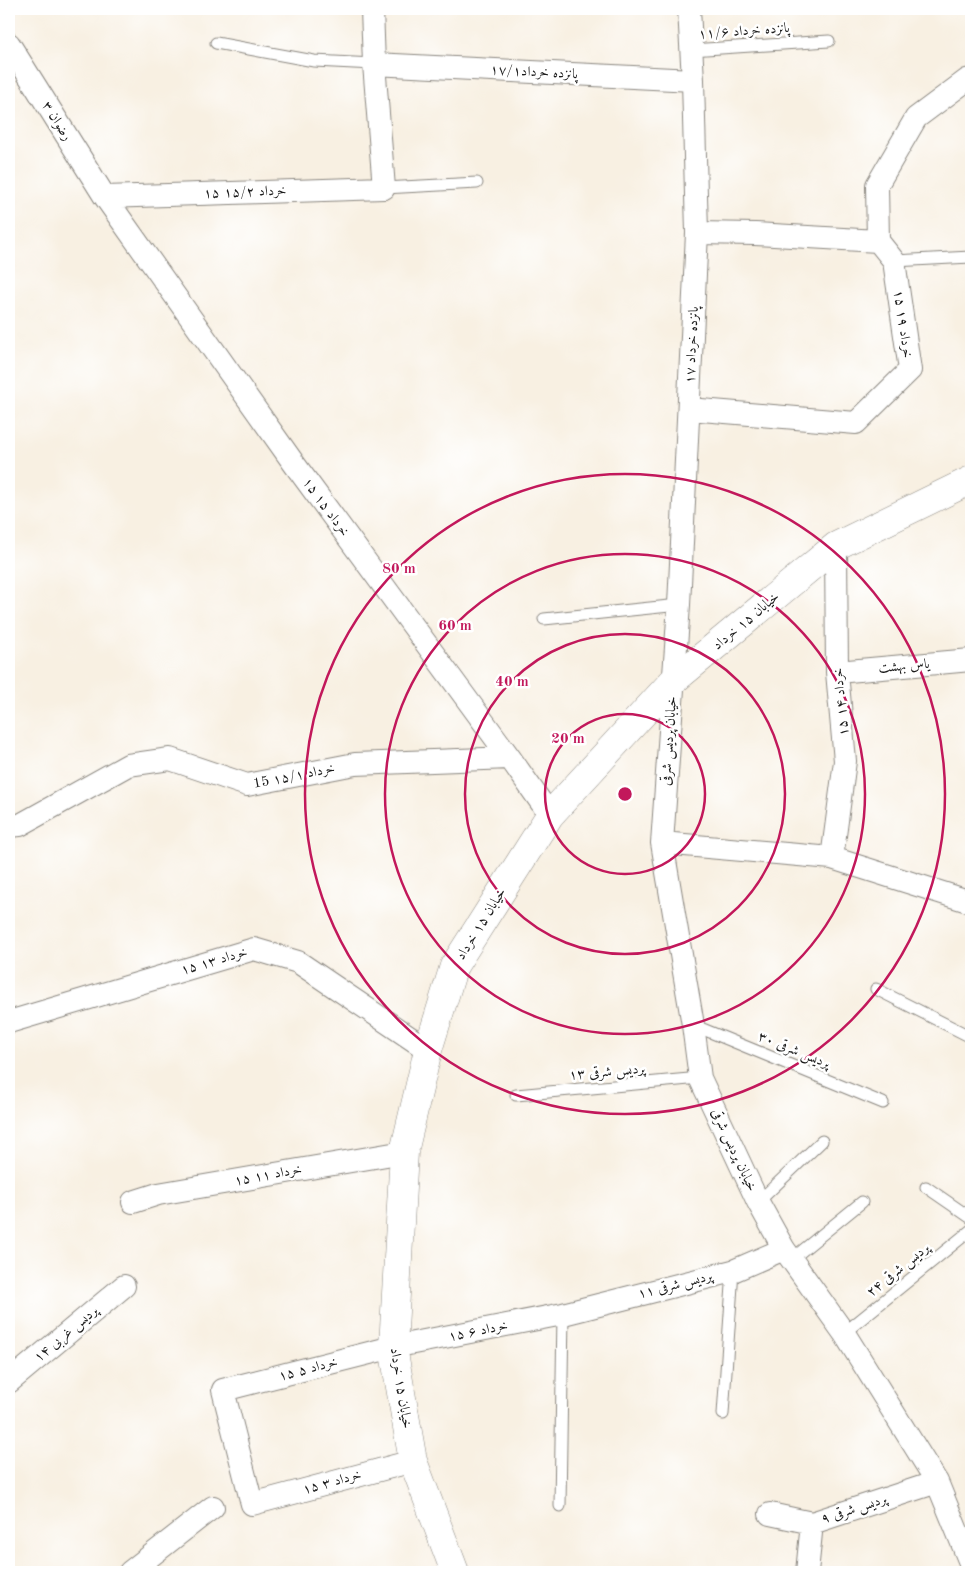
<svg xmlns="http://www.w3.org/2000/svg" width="980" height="1581" font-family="'Old Standard TT',Amiri,serif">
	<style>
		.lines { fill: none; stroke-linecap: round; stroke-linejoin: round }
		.lane-casing { stroke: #8a867f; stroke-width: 13 }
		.street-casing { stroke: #8a867f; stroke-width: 24 }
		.secondary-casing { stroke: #8a867f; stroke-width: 29 }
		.lane { stroke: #fff; stroke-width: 11 }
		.street { stroke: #fff; stroke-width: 22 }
		.secondary { stroke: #fff; stroke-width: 28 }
		.ring { fill: none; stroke: #c2185b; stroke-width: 2.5 }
		.labels { text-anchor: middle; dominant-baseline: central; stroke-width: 5; stroke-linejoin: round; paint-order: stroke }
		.street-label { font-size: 14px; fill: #1c1c1c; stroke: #fff }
		.centre { fill: #c2185b; stroke: #fff; stroke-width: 2.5 }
		.ring-label { font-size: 15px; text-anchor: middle; font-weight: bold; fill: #c2185b; stroke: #fff; stroke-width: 5; stroke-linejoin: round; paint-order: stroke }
	</style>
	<rect width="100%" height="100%" fill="#fff"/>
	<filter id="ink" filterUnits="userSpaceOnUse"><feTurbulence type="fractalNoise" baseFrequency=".02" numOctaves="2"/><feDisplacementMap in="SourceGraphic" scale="10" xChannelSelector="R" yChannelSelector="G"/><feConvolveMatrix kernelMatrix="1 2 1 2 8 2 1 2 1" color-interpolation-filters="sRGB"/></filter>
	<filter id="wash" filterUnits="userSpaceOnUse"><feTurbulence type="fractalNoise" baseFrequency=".0096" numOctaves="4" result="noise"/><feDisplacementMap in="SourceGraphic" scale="20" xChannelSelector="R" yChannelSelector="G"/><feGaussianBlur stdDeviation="1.12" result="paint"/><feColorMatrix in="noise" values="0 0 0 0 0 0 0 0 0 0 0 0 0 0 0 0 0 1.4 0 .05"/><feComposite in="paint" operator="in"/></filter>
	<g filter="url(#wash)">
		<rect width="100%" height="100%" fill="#f8f0e2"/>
	</g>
	<g filter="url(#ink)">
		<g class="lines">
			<defs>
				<path id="lane" d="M216 43 314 61 374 64
					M691 50 829 41
					M384 188 477 183
					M894 261 971 257
					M544 619 679 605
					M876 989 971 1037
					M693 1025 883 1103
					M516 1095 700 1078
					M926 1187 971 1218
					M758 1202 822 1141
					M792 1259 862 1202
					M844 1333 971 1230
					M723 1414 733 1271
					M560 1506 563 1314"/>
				<path id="street" d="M689 9 693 80 697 233 679 605 662 843 693 1025 700 1078 758 1202 784 1249 844 1333 937 1482 971 1565
					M9 44 105 197 295 465 510 758 550 815
					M374 64 693 80
					M105 197 384 188 374 64 372 9
					M697 233 755 234 878 241
					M689 409 856 423 910 370 894 261 878 241 877 185 916 118 967 80 971 79
					M837 672 971 660
					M9 826 20 825 128 765 170 759 247 785 355 764 510 758
					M662 843 832 858 971 902
					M832 858 845 761 837 672 836 546
					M9 1022 254 949 298 962 428 1050
					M133 1202 158 1194 404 1152
					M9 1382 124 1286
					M413 1461 252 1504 223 1390 393 1347 563 1314 733 1271 784 1249
					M770 1514 812 1523 937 1482
					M130 1572 213 1507
					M807 1572 812 1523"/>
				<path id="secondary" d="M455 1572 413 1461 393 1347 404 1152 428 1050 454 966 550 815 673 681 836 546 971 480"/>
			</defs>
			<!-- lane casing -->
			<use href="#lane" class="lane-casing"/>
			<!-- street casing -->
			<use href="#street" class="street-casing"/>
			<!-- secondary casing -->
			<use href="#secondary" class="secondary-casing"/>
			<!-- lane -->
			<use href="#lane" class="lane"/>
			<!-- street -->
			<use href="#street" class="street"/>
			<!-- secondary -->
			<use href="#secondary" class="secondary"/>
		</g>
	</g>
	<!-- distance rings -->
	<g class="ring">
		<circle cx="625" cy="794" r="80"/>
		<circle cx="625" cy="794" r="160"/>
		<circle cx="625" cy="794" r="240"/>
		<circle cx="625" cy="794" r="320"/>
	</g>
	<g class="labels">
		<!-- street labels -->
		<g class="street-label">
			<text transform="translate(744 31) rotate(-4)">پانزده خرداد ۱۱/۶</text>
			<text transform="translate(534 72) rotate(3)">پانزده خرداد۱۷/۱</text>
			<text transform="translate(57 121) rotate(58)">رضوان ۳</text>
			<text transform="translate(245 192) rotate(-2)">۱۵ خرداد ۱۵/۲</text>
			<text transform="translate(903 324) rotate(82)">۱۵ خرداد ۱۹</text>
			<text transform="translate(692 345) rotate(-87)">پانزده خرداد ۱۷</text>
			<text transform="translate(326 507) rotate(54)">۱۵ خرداد ۱۵</text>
			<text transform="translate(746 621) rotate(-40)">خیابان ۱۵ خرداد</text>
			<text transform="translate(904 666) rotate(-5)">یاس بهشت</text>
			<text transform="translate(841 702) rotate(-95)">۱۵ خرداد ۱۴</text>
			<text transform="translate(669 741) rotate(-86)">خیابان پردیس شرقی</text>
			<text transform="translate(294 776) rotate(-11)">15 خرداد ۱۵/۱</text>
			<text transform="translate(481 924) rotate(-58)">خیابان ۱۵ خرداد</text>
			<text transform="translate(214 961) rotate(-16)">۱۵ خرداد ۱۳</text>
			<text transform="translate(794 1050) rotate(22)">پردیس شرقی ۳۰</text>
			<text transform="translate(607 1072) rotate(-5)">پردیس شرقی ۱۳</text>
			<text transform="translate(734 1150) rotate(65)">خیابان پردیس شرقی</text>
			<text transform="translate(268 1175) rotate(-10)">۱۵ خرداد ۱۱</text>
			<text transform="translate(898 1270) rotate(-39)">پردیس شرقی ۲۴</text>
			<text transform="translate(675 1285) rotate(-14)">پردیس شرقی ۱۱</text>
			<text transform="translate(478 1331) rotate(-11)">۱۵ خرداد ۶</text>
			<text transform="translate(66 1334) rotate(-40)">پردیس غربی ۱۴</text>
			<text transform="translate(308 1369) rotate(-14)">۱۵ خرداد ۵</text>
			<text transform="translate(401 1388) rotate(81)">خیابان ۱۵ خرداد</text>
			<text transform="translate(332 1482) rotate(-15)">۱۵ خرداد ۳</text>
			<text transform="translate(854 1509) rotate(-18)">پردیس شرقی ۹</text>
		</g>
	</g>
	<circle cx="625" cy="794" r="8" class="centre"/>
	<g class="ring-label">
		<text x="399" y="573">80 m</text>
		<text x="455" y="630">60 m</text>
		<text x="512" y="686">40 m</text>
		<text x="568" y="743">20 m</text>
	</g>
	<!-- margin -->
	<rect width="980" height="1581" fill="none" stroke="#fff" stroke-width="30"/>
</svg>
